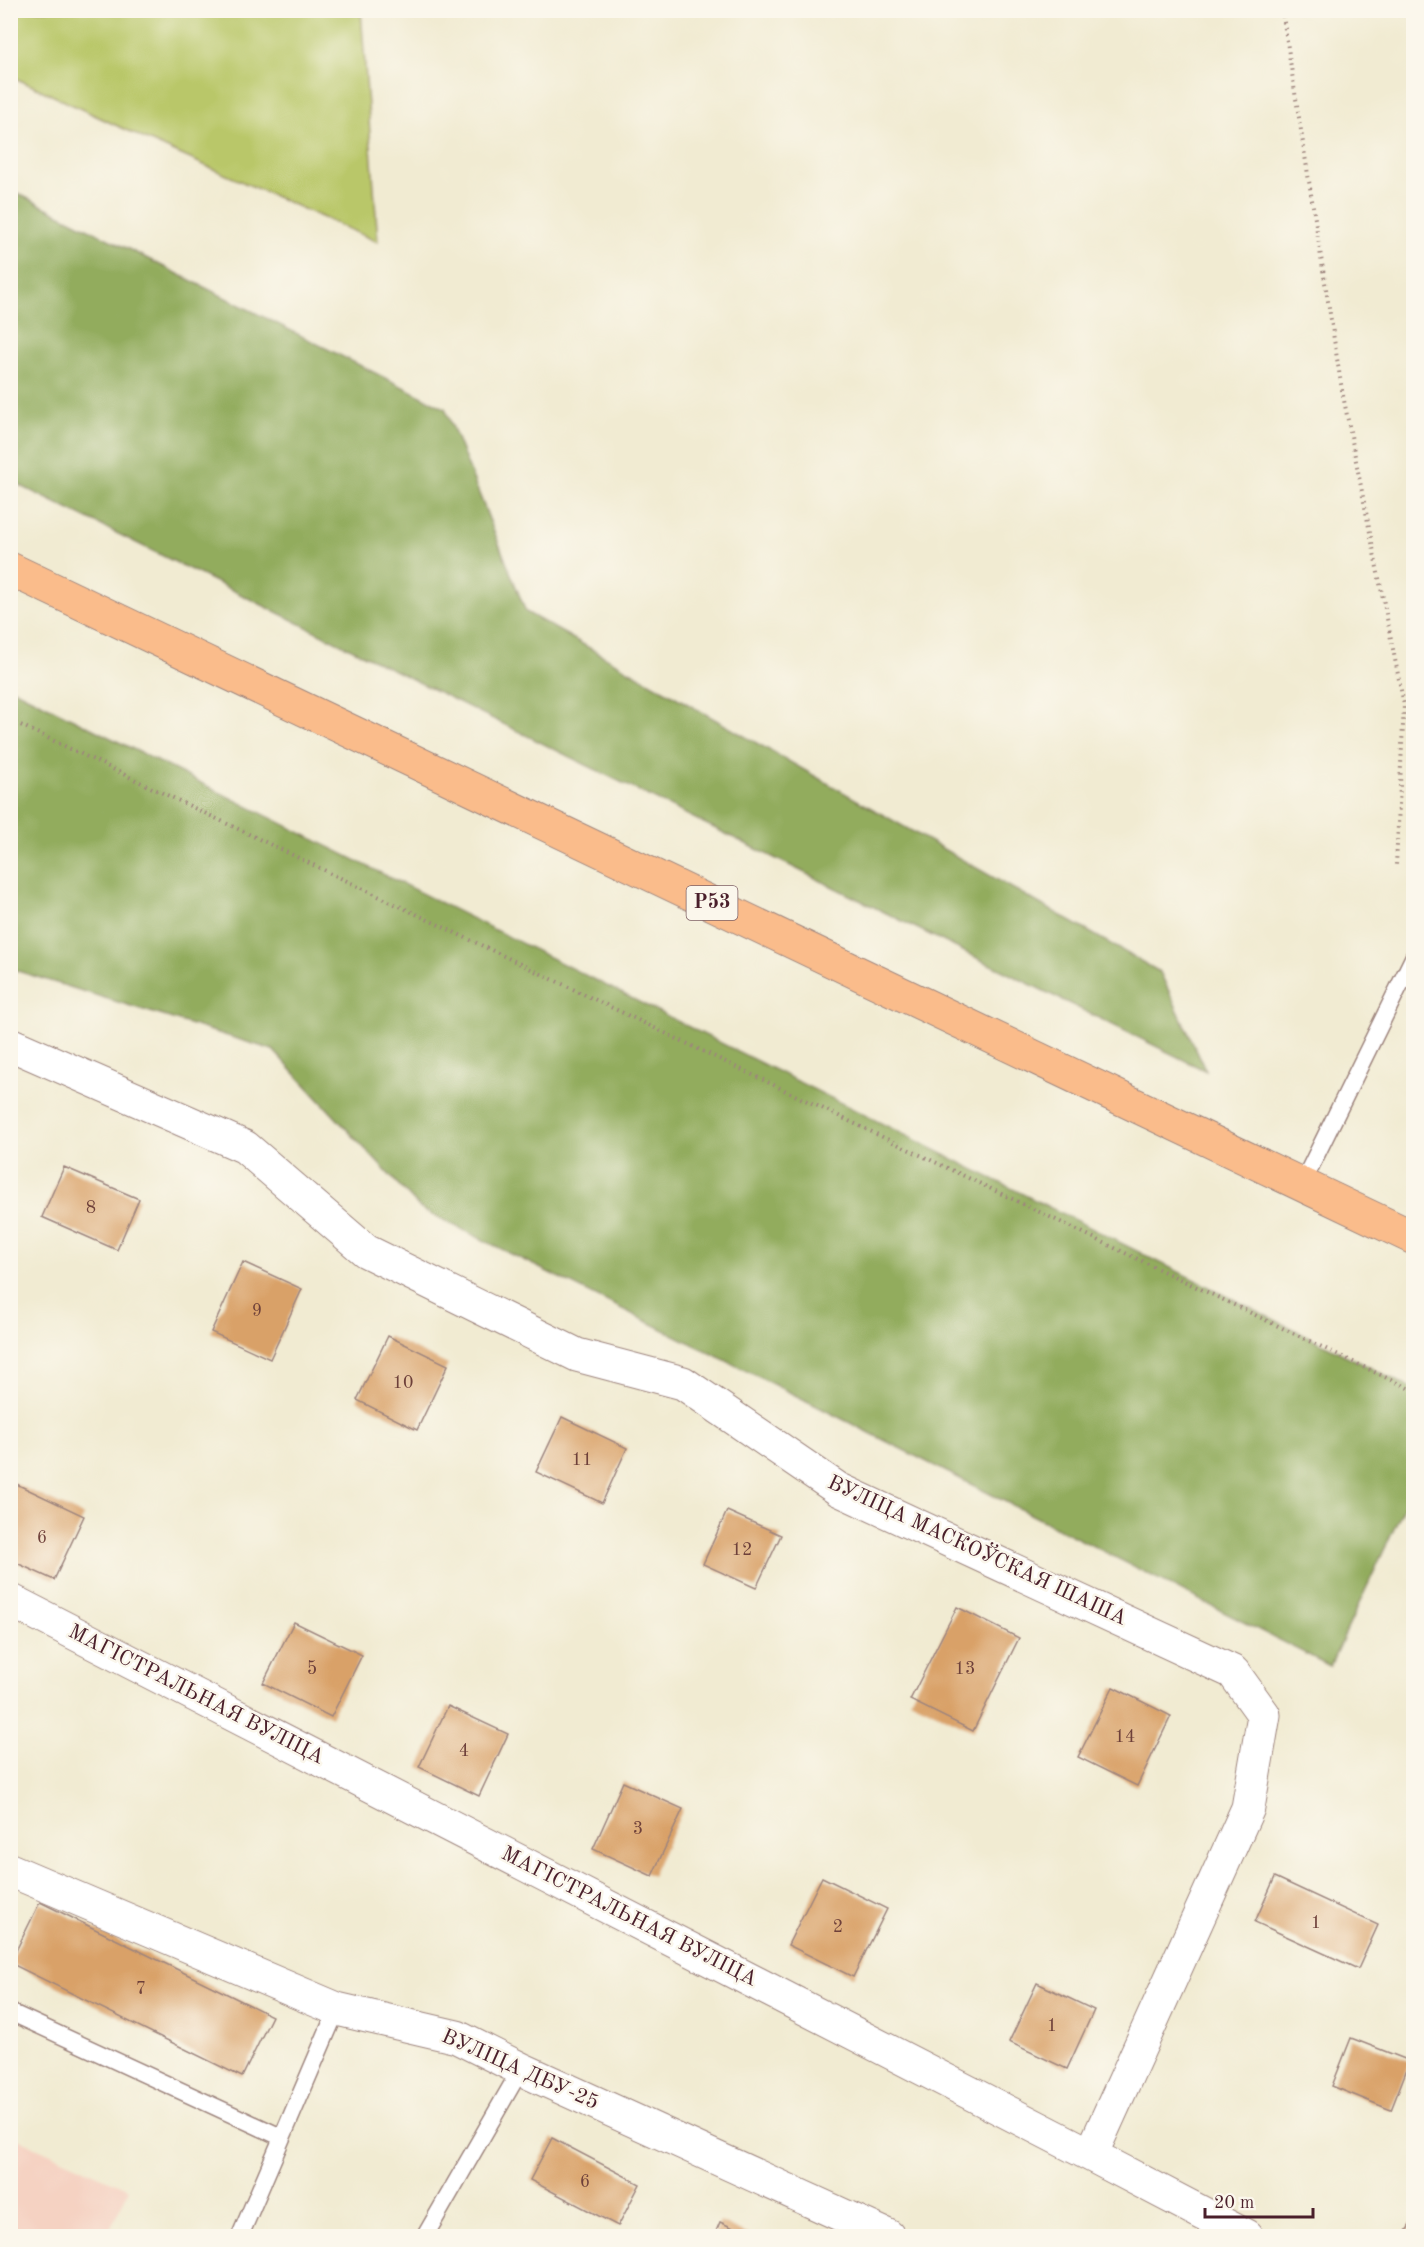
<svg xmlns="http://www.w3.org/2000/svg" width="1424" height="2247" font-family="'Old Standard TT',serif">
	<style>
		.built { fill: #f5d2c2 }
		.green { fill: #b9c769; stroke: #82734a; stroke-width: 1.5 }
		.forest { fill: #92ac5d; stroke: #6e6644; stroke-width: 1.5 }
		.building { fill: #d9a168 }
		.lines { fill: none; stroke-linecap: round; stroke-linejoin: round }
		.lane-casing { stroke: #9e857e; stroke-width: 19 }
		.street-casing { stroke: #9e857e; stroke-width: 35 }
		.primary-casing { stroke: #9e857e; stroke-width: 35 }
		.path { stroke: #9e857e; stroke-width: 4; stroke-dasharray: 1.5 4.5; stroke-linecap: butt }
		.lane { stroke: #fff; stroke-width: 16 }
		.street { stroke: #fff; stroke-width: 33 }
		.primary { stroke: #fabc8b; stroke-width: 33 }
		.labels { text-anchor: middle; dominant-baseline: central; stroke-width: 5; stroke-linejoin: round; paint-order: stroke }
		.number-label { font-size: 18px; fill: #6e403a }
		.shield { fill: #fbf7ec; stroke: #7f6065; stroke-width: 1.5 }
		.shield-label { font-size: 20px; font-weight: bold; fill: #4a1f2b }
		.street-label { font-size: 21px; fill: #4a1f2b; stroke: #fbf7ec }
	</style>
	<rect width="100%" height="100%" fill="#fbf7ec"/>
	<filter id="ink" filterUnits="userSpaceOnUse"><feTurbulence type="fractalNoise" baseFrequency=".0167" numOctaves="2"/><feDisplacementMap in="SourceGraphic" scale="12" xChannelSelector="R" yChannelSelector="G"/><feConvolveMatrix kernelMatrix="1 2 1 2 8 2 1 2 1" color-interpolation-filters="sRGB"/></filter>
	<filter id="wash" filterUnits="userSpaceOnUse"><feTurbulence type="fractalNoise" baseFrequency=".008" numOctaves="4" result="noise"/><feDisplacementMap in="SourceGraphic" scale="24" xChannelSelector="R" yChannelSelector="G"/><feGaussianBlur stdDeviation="1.35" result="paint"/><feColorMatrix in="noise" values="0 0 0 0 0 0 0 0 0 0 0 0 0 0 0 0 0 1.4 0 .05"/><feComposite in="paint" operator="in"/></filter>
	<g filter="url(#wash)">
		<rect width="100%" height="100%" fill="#f1ebd2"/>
		<!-- built -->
		<path class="built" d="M11 2136 129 2189 107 2236H11Z"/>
		<!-- green -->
		<path class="green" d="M11 10 361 11 378 242 143 138 11 76Z"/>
		<!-- forest -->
		<path class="forest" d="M11 190 445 408 526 612 1160 972 1206 1071 11 481Z
			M11 688 1413 1389V1488L1330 1666 793 1394 421 1209 273 1050 11 969Z"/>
		<g id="blocks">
			<!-- building -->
			<path class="building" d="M64 1167 139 1199 117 1250 42 1217Z
				M243 1262 302 1289 270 1359 211 1332Z
				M388 1336 448 1365 417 1430 357 1400Z
				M562 1417 627 1448 602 1503 536 1472Z
				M10 1481 84 1516 54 1580 10 1560Z
				M727 1511 781 1535 756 1588 703 1564Z
				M957 1607 1019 1638 973 1731 910 1700Z
				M294 1622 362 1655 331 1717 263 1683Z
				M1113 1687 1171 1716 1137 1786 1078 1757Z
				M448 1706 508 1734 479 1796 419 1767Z
				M623 1782 683 1809 652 1876 593 1849Z
				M822 1877 887 1909 853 1977 788 1945Z
				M1275 1877 1378 1925 1358 1969 1255 1922Z
				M40 1902 272 2016 242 2077 10 1963Z
				M1037 1983 1094 2010 1067 2069 1009 2042Z
				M1351 2038 1410 2061 1391 2110 1332 2086Z
				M552 2138 640 2184 618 2226 530 2180Z
				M1414 2219V2236H1403Z
				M720 2222 751 2236H714Z"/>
		</g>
	</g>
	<g filter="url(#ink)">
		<use href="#blocks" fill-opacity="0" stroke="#9e857e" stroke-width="1.5"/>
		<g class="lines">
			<defs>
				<path id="lane" d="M1302 1184 1414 956
					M10 2012 281 2137
					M240 2236 337 2009
					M425 2236 521 2069"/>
				<path id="street" d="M10 1044 245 1147 366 1251 577 1355 683 1383 838 1489 1233 1672 1264 1715 1248 1808 1091 2155
					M10 1600 1091 2155 1246 2236
					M10 1870 337 2009 457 2037 521 2069 888 2236"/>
				<path id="primary" d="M10 569 1414 1238"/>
			</defs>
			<!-- lane casing -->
			<use href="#lane" class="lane-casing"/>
			<!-- street casing -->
			<use href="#street" class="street-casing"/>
			<!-- primary casing -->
			<use href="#primary" class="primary-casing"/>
			<!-- path -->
			<path class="path" d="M1282 10 1342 390 1404 705 1396 865
				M10 720 1414 1391"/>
			<!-- lane -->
			<use href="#lane" class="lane"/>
			<!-- street -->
			<use href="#street" class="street"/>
			<!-- primary -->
			<use href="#primary" class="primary"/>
		</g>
	</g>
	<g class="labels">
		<!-- number labels -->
		<g class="number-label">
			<text x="91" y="1208">8</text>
			<text x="257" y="1311">9</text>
			<text x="403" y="1383">10</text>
			<text x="582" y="1460">11</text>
			<text x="42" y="1538">6</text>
			<text x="742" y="1550">12</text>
			<text x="312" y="1669">5</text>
			<text x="965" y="1669">13</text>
			<text x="1125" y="1737">14</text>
			<text x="464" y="1751">4</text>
			<text x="638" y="1829">3</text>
			<text x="1316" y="1923">1</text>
			<text x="838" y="1927">2</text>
			<text x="141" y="1989">7</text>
			<text x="1052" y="2026">1</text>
			<text x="585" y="2182">6</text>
		</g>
		<!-- shield labels -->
		<rect class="shield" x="686.5" y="886" width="51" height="34" rx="4.5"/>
		<g class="shield-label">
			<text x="712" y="903">Р53</text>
		</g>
		<!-- street labels -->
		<g class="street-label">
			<text transform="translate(977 1551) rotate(25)">ВУЛІЦА МАСКОЎСКАЯ ШАША</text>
			<text transform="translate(196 1695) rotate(27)">МАГІСТРАЛЬНАЯ ВУЛІЦА</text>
			<text transform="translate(629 1917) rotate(27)">МАГІСТРАЛЬНАЯ ВУЛІЦА</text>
			<text transform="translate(520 2070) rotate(24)">ВУЛІЦА ДБУ-25</text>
		</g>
	</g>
	<!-- margin -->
	<rect width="1424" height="2247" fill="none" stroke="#fbf7ec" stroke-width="36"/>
	<!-- scale -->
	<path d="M1205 2208v9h108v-9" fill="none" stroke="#4a1f2b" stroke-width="3"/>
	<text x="1214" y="2208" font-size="18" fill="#4a1f2b" stroke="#fbf7ec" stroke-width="4.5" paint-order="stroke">20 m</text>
</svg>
